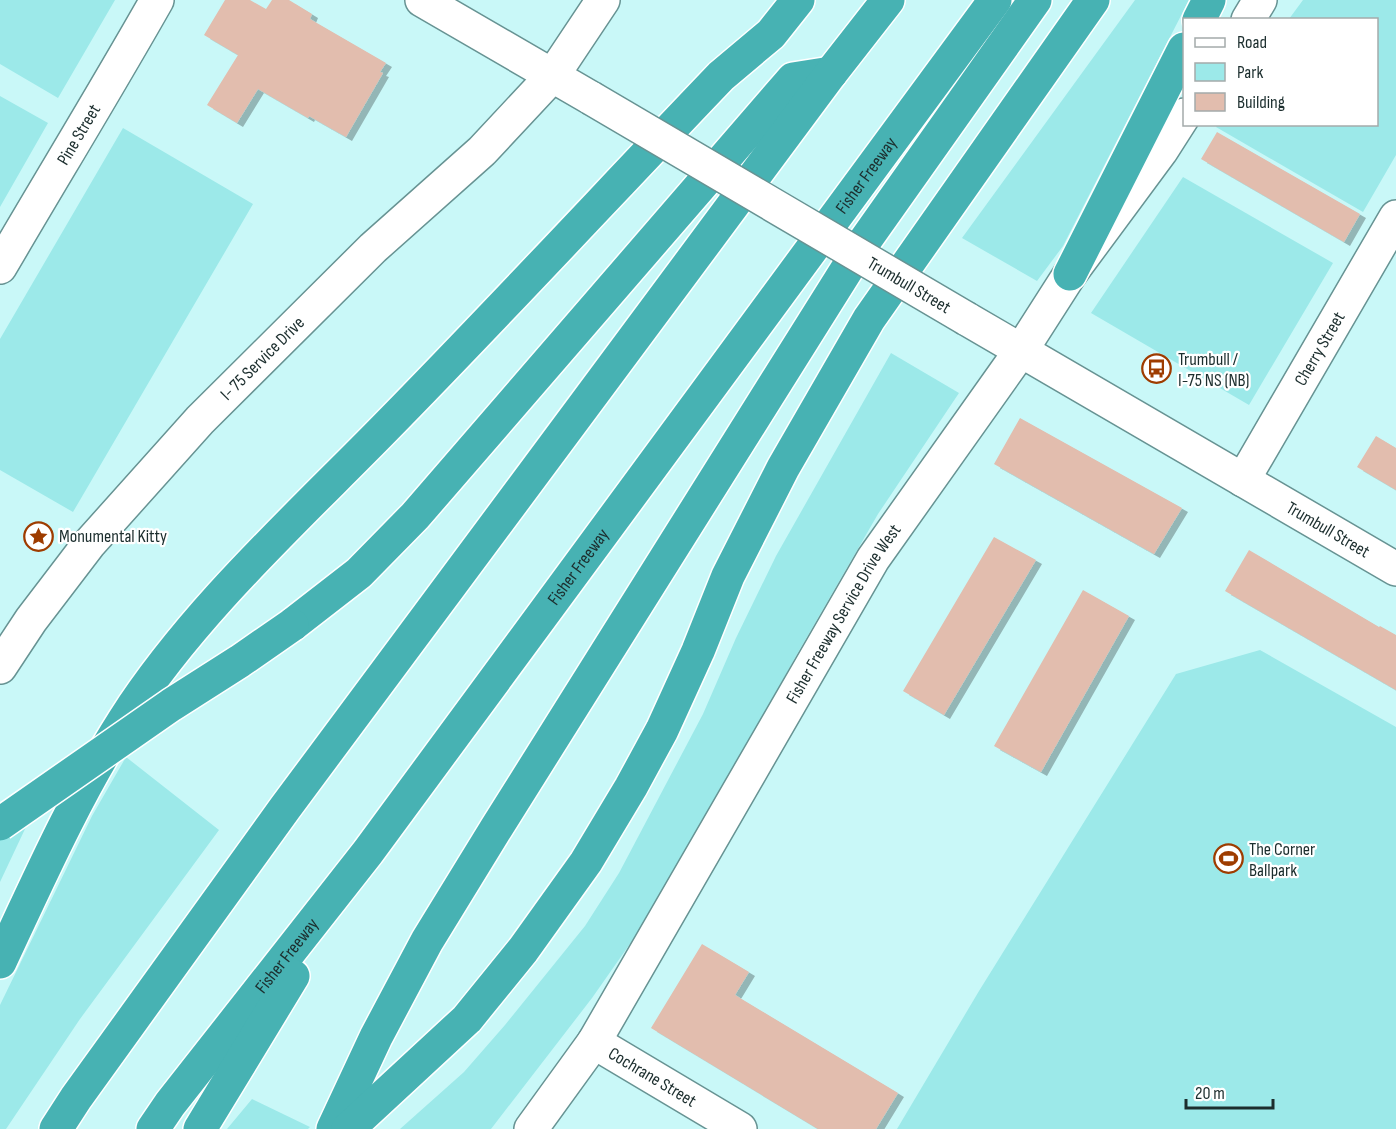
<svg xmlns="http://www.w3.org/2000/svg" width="1396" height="1129" font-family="'Sofia Sans Condensed',sans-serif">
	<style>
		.green { fill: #9ce9e9 }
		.building { fill: #e2bdae; filter: url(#shadow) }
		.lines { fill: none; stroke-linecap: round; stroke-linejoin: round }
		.minor-casing { stroke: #679393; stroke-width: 36 }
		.highway-casing { stroke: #fff; stroke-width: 36 }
		.minor { stroke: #fff; stroke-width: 33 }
		.highway { stroke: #47b2b3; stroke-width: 33 }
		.minor-bridge-casing { stroke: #679393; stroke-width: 36; stroke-linecap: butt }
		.highway-bridge-casing { stroke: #fff; stroke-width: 36; stroke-linecap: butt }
		.minor-bridge { stroke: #fff; stroke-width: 33 }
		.highway-bridge { stroke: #47b2b3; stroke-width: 33 }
		.labels { text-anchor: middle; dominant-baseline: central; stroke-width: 4.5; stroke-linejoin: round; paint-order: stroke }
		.street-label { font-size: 18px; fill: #1c2e2e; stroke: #fff }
		.poi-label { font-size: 18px; fill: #1c2e2e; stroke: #fff; text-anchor: start }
	</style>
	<defs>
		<filter id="shadow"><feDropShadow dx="6" dy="4" stdDeviation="0" flood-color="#0004"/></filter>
	</defs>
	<rect width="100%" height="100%" fill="#c9f8f8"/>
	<!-- green -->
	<path class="green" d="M0 0H115L58 98 0 64Z
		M1135 0H1189L1063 246 1037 281 962 238Z
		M1303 0H1396V155L1363 212 1216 127 1218 124H1376V20L1289 19Z
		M0 96 48 123 0 207Z
		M123 128 253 204 73 512 0 470V339Z
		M1183 177 1333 263 1249 405 1091 313Z
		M891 353 959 393 878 514 796 656 717 800 639 931 592 998 491 1129H400L464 1072 505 1025 585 926 619 873 703 714 736 638 776 556Z
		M1260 650 1396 727V1129H897L979 991 1176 674Z
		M126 757 219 830 80 1019 6 1129H0V1005L92 816Z
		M33 812 0 882V836Z
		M252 1099 310 1127 308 1129H227Z"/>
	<!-- building -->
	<path class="building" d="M225 0H250L266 9 272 0H289L312 14 310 19 386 63 380 72 383 73 346 137 309 116 308 118 258 89 237 123 207 105 238 55 204 35Z
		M1217 132 1360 214 1344 242 1201 159Z
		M1020 418 1182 508 1154 554 994 464Z
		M1376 436 1396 448V490L1357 467Z
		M994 537 1036 560 944 715 903 691Z
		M1249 550 1379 627 1380 626 1396 635V690L1225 591Z
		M1083 590 1129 616 1041 772 994 746Z
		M702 944 749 972 735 995 898 1093 876 1129H818L651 1028Z"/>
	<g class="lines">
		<defs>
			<g id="minor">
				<path d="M422 0 591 98"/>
				<path d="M1248 20 1260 0"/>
				<path id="s1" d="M0 267C52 178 106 90 157 0"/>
				<path id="s2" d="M967 319 1396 569"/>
				<path id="s3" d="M1243 480 1396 217"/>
				<path id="s4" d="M0 667 31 620 89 544 200 420 373 248 482 151 553 75 603 0"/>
				<path id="s5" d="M594 1042 740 1129"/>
				<path id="s6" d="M531 1129 594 1042 873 559 1022 349 1070 274 1161 151 1184 115"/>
			</g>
			<g id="highway">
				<path d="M1199 20 1209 0"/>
				<path d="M1070 274 1184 49"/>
				<path d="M292 625 359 573 415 516 793 79 831 73"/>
				<path d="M0 962C38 881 75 797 124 720 193 612 296 519 386 427 499 312 609 193 721 76L771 34 798 0"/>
				<path d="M56 1129 76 1098 285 808 831 73 888 0"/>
				<path id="s7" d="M153 1129 170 1104 368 852 995 0"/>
				<path d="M200 1129 293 976"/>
				<path d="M333 1129 376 1037 427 941 497 827 864 242 1035 0"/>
				<path d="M348 1129 467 1019 523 950 586 862 631 787 662 730 698 651 728 576 783 468 869 319 1093 0"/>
			</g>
		</defs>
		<!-- minor casing -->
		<use href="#minor" class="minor-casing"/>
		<!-- highway casing -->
		<use href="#highway" class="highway-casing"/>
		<!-- minor -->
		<use href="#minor" class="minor"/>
		<!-- highway -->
		<use href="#highway" class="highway"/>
		<defs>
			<g id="minor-bridge">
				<path id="s8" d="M591 98 967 319"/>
			</g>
			<path id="highway-bridge" d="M0 824 171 705 240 661 292 625"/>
		</defs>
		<!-- minor-bridge casing -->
		<use href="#minor-bridge" class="minor-bridge-casing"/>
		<!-- highway-bridge casing -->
		<use href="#highway-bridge" class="highway-bridge-casing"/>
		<!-- minor-bridge -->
		<use href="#minor-bridge" class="minor-bridge"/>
		<!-- highway-bridge -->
		<use href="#highway-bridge" class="highway-bridge"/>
	</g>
	<!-- icons -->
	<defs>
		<symbol id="bus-ring" viewBox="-11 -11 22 22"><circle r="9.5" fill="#fff" stroke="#9e3c00" stroke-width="1.5"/><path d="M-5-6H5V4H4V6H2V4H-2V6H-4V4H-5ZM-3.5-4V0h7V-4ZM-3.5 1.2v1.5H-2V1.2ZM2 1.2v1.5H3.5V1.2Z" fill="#9e3c00"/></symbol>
		<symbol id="sight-ring" viewBox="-11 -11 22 22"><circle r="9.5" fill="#fff" stroke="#9e3c00" stroke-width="1.5"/><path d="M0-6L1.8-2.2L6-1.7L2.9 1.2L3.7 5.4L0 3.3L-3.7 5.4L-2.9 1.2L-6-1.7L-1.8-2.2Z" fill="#9e3c00"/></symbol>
		<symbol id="stadium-ring" viewBox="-11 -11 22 22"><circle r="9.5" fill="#fff" stroke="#9e3c00" stroke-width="1.5"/><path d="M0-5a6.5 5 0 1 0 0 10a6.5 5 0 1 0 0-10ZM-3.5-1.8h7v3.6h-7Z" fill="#9e3c00"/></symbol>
	</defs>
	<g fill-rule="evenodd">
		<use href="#bus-ring" x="1140" y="352" width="33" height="33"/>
		<use href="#sight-ring" x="22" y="520" width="33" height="33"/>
		<use href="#stadium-ring" x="1212" y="842" width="33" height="33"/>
	</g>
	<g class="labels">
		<!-- street labels -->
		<g class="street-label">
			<text stroke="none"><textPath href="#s1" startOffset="154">Pine Street</textPath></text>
			<text stroke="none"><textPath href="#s7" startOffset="1191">Fisher Freeway</textPath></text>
			<text stroke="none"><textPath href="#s8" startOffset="369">Trumbull Street</textPath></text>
			<text stroke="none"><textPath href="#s3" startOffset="152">Cherry Street</textPath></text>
			<text stroke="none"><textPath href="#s4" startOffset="406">I- 75 Service Drive</textPath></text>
			<text stroke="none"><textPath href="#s2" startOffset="418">Trumbull Street</textPath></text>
			<text stroke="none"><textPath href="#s7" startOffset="705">Fisher Freeway</textPath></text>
			<text stroke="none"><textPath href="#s6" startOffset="603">Fisher Freeway Service Drive West</textPath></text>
			<text stroke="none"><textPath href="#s7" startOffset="219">Fisher Freeway</textPath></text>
			<text stroke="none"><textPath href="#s5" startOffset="68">Cochrane Street</textPath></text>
		</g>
		<!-- poi labels -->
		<g class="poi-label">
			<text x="1178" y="359">Trumbull /<tspan x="1178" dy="21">I-75 NS (NB)</tspan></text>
			<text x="59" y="536">Monumental Kitty</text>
			<text x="1249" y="849">The Corner<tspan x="1249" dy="21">Ballpark</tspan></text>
		</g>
	</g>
	<!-- legend -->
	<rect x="1183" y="18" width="195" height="108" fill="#ffffff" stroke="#a4abab" stroke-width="1.5"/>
	<rect x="1195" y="38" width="30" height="9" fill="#ffffff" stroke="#a4abab" stroke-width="1.5"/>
	<text x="1237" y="48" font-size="18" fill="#1c2e2e">Road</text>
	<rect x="1195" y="63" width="30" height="18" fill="#9ce9e9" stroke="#a4abab" stroke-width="1.5"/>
	<text x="1237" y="78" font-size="18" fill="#1c2e2e">Park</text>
	<rect x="1195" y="93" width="30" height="18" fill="#e2bdae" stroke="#a4abab" stroke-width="1.5"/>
	<text x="1237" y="108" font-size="18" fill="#1c2e2e">Building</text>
	<!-- scale -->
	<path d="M1186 1099v9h87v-9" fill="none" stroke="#1c2e2e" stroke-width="3"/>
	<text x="1195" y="1099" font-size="18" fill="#1c2e2e" stroke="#ffffff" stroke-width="4.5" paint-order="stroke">20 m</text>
</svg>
